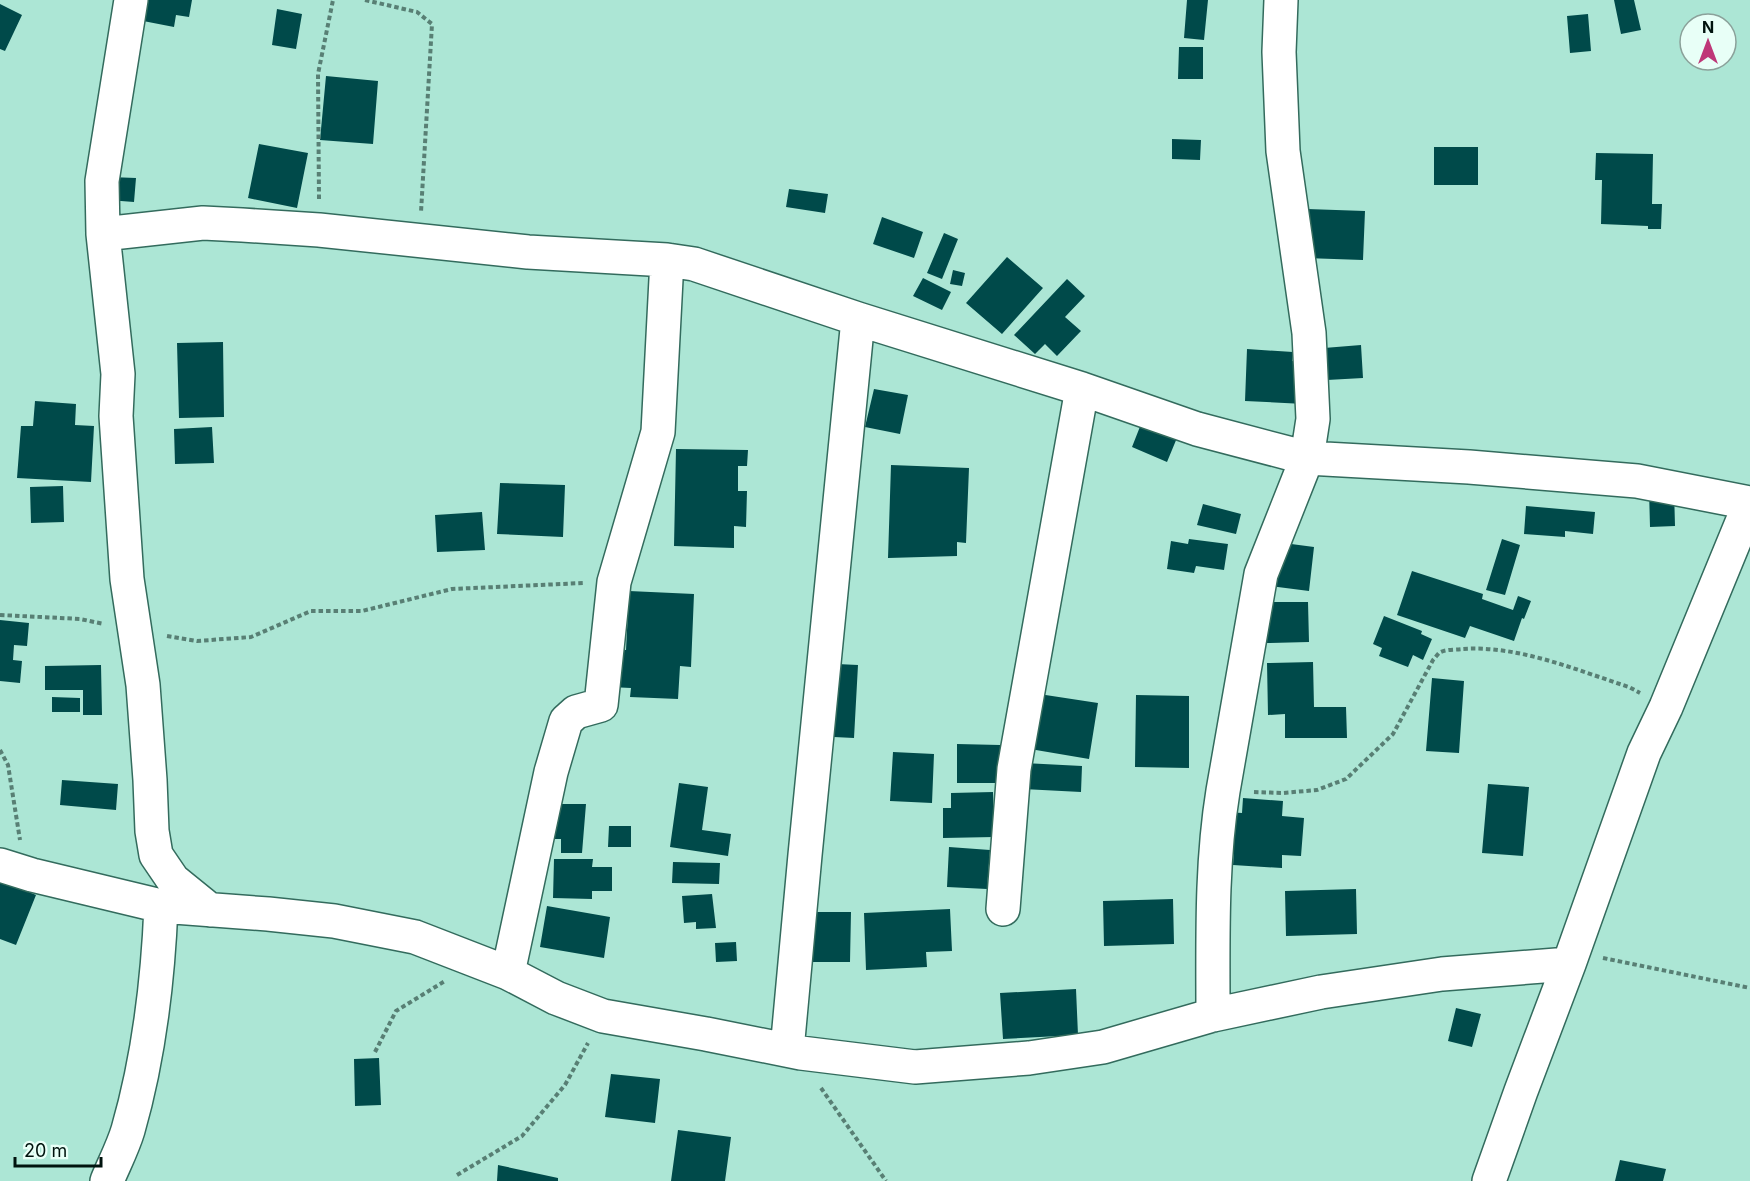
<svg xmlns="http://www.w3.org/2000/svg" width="1750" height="1181" font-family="Inter,sans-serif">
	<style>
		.building { fill: #004a4a }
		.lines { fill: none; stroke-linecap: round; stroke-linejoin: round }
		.minor-casing { stroke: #336b5d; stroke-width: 36 }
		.path { stroke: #587f74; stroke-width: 4; stroke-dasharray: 4.5 3; stroke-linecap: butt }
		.minor { stroke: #fff; stroke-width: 33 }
	</style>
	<rect width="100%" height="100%" fill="#ace6d5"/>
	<!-- building -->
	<path class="building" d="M142 0H192L189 17 176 15 174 27 138 20Z
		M1187 0H1208L1204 40 1184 38Z
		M1614 0H1634L1641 30 1621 34Z
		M0 4 22 15 5 51 0 49Z
		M277 9 302 14 296 49 272 45Z
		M1588 14 1591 51 1570 53 1567 16Z
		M1179 47H1203V79H1178Z
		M326 76 378 81 373 144 320 140Z
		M1172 139 1201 140 1200 160 1172 159Z
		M259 144 308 153 297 208 248 198Z
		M1434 147H1478V185H1434Z
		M1596 153 1653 154 1652 204H1662L1661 229H1648V226L1601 224 1602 180H1595Z
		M110 177 136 178 134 202 108 200Z
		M789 189 828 194 825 213 786 207Z
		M1307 209 1365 211 1363 260 1305 258Z
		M882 217 923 232 914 258 873 244Z
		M944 233 958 239 942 279 927 273Z
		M1007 257 1043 288 1002 334 966 303Z
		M953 270 965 273 962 286 950 284Z
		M923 278 951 292 942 310 913 296Z
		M1067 279 1085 296 1065 317 1081 331 1057 356 1045 344 1035 354 1014 335Z
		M223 342 224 417 179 418 177 343Z
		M1361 345 1363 378 1327 380 1324 348Z
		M1247 349 1293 352 1292 361 1306 362 1304 404 1245 401Z
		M874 389 908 395 900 434 865 427Z
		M35 401 76 404 75 425 94 426 91 482 17 478 21 426H33Z
		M1143 419 1179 433 1167 462 1132 447Z
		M212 427 214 463 175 464 174 429Z
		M676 449 748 450 747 466H738V491H747L746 527 734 526V548L674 546Z
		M891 465 969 468 966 543 957 542V556L888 558Z
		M500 483 565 485 563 537 497 534Z
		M63 486 64 522 31 523 30 487Z
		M1674 489 1675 526 1650 527 1649 490Z
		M1203 504 1241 514 1236 534 1197 525Z
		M1526 506 1595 512 1593 534 1565 531V537L1524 534Z
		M482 512 485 550 437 552 435 515Z
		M1189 539 1228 544 1224 570 1196 566 1194 573 1167 569 1171 541 1188 544Z
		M1502 539 1520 545 1505 595 1486 590Z
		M1276 542 1314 547 1309 591 1270 586Z
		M1412 571 1483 594 1482 599 1513 610 1518 596 1531 601 1524 619 1522 618 1514 641 1470 626 1465 638 1397 615Z
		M629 591 694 594 691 667 680 666 678 699 630 697 631 688 610 687 612 649 626 650Z
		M1266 602H1308L1309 642 1267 643Z
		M1384 616 1422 631 1421 634 1432 639 1423 660 1413 655 1408 667 1379 656 1382 648 1373 644Z
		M0 620 29 623 27 646 14 645 13 660 22 661 20 683 0 681Z
		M1313 662 1314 707H1346L1347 738H1285V714L1268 715 1267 663Z
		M837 664 858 665 854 738 834 737Z
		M101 665 102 715H83V690H45V666Z
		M1432 678 1464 681 1459 753 1426 751Z
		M1039 694 1098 703 1089 759 1030 749Z
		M1136 695 1189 696V768L1135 767Z
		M52 697 80 698V712H52Z
		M957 744 1000 745V783H957Z
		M893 752 934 754 932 803 890 801Z
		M1024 763 1082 766 1081 792 1023 789Z
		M62 780 118 784 116 810 60 805Z
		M679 783 708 787 702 830 731 834 728 856 670 847Z
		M1488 784 1529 787 1523 856 1482 853Z
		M993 792 994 837 943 838V808H951V793Z
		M1243 798 1283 801 1282 816 1304 818 1301 856 1282 855V868L1233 865 1234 850H1225L1228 812 1242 813Z
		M548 804H586L582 853H561V839H548Z
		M609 826H631V847H608Z
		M949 847 990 850 987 889 947 887Z
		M554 859H593L592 867H612V891H592V899L553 898Z
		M673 862 720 863 719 884 672 883Z
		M0 880 36 895 16 945 0 939Z
		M1356 889 1357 934 1286 936 1285 891Z
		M712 894 716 928 696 929V922L684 923 682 896Z
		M1173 899 1174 944 1104 946 1103 901Z
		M547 906 610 917 604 958 540 947Z
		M950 909 952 951 926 952 927 967 866 970 864 913Z
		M804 912H851L850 962H804Z
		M736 942 737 961 716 962 715 943Z
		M1076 989 1078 1035 1003 1039 1000 993Z
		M1456 1008 1481 1014 1472 1047 1448 1041Z
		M379 1058 381 1105 355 1106 354 1059Z
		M611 1074 660 1079 655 1123 605 1117Z
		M678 1130 731 1137 725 1181H671Z
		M1620 1160 1666 1169 1663 1181H1615Z
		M498 1165 558 1178V1181H497Z"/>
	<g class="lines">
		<defs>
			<path id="minor" d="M131 0 102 181 103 234 118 374 116 416 127 579 143 685 150 780 152 831 156 855 173 880 210 910
				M103 234 203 223 242 225 319 230 528 252 667 260 694 264 858 319 1082 389 1197 429 1307 458 1469 467 1637 481 1750 503 1666 707 1644 753 1569 964 1521 1091 1489 1181
				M0 865 32 875 161 906 268 914 334 921 415 937 508 973 556 998 603 1016 706 1034 801 1053 915 1067 1029 1058 1103 1047 1213 1015 1321 992 1442 974 1569 964
				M1003 909 1014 769 1082 389
				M508 973 551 772 566 721 576 712 601 705 614 582 658 432 667 260
				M1213 1015C1213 940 1211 865 1223 791L1261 574 1307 458 1313 419 1309 333 1283 151 1279 52 1281 0
				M787 1050 805 855 858 319
				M107 1181C114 1164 123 1147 128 1130 149 1057 158 981 161 906"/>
		</defs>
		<!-- minor casing -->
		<use href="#minor" class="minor-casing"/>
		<!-- path -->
		<path class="path" d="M365 0 417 12 432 24 421 212
			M319 199 318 74 333 0
			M0 615 80 619 104 624
			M167 636 197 641 251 637 311 611H362L452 589 583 583
			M0 750 8 765 20 840
			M1254 792 1283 793 1317 790 1346 779 1393 734 1433 660C1435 658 1437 655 1439 653 1445 649 1455 650 1462 649 1519 645 1576 670 1629 687L1640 693
			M1603 958 1750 988
			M375 1052 396 1011 445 981
			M821 1088 886 1181
			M457 1175 522 1136 565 1085 588 1043"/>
		<!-- minor -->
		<use href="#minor" class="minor"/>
	</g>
	<!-- north arrow -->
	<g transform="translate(1708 42)"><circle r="28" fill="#e8fff7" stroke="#8ba19a" stroke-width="1.5"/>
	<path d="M0-4.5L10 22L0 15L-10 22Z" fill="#be3778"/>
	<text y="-9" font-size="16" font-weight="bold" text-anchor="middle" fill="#00130e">N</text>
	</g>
	<!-- scale -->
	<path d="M15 1157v9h86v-9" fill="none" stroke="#00130e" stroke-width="3"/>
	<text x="24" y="1157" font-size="18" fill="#00130e" stroke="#e8fff7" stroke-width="4.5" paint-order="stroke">20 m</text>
</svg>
